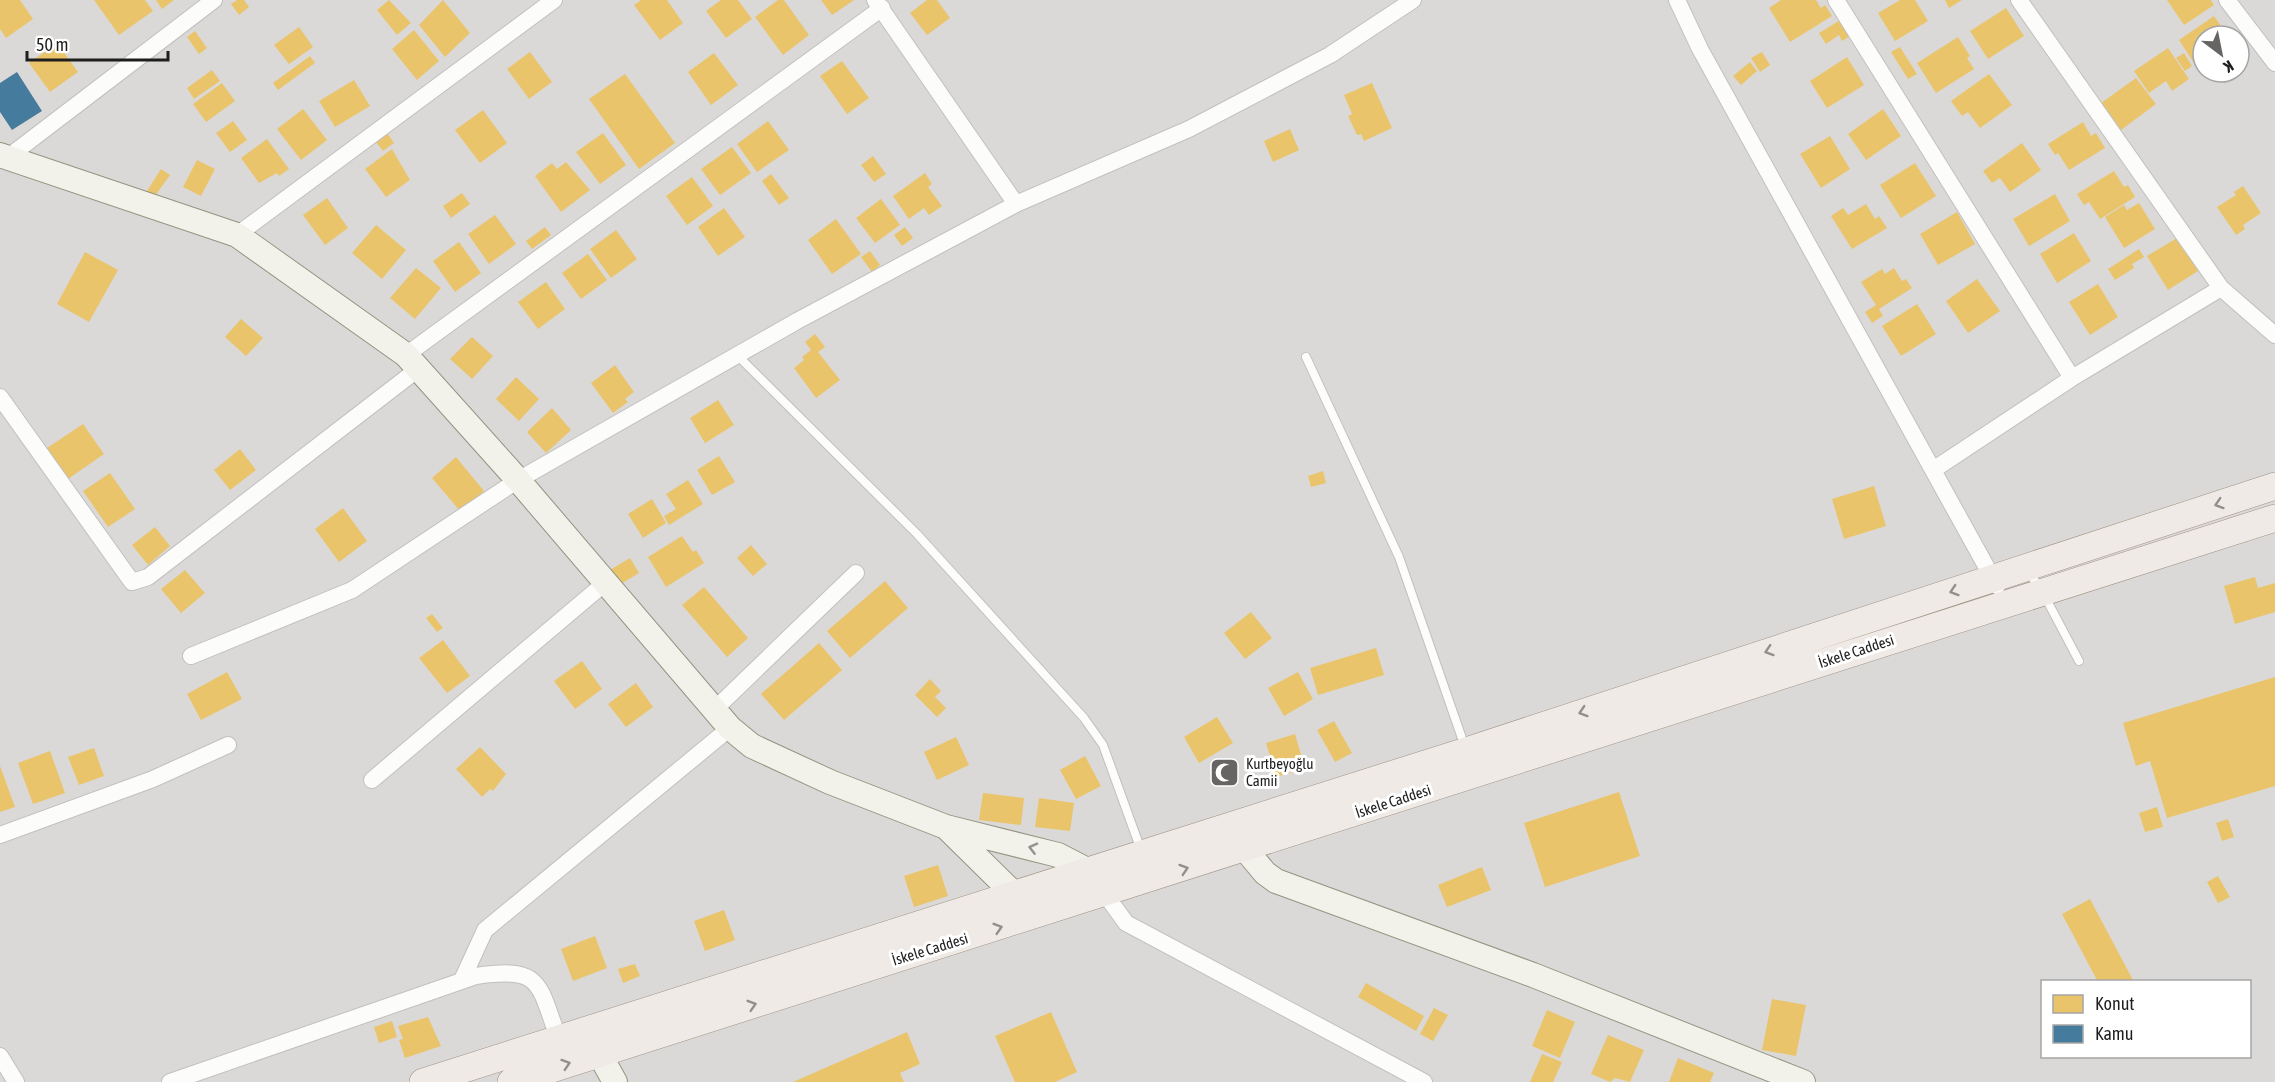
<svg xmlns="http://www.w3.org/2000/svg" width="2275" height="1082" font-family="'Asap Condensed',sans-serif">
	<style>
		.residential { fill: #dbd9d8; fill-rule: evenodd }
		.homes { fill: #e9c46a }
		.public { fill: #457b9d }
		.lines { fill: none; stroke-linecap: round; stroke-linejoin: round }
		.lane-casing { stroke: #c2c0bf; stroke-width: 10 }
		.street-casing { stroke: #c2c0bf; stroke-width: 18 }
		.secondary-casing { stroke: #959380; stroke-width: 26 }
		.primary-casing { stroke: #a09385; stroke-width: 28 }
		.lane { stroke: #fcfcfb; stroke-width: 8 }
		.street { stroke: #fcfcfb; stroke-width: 16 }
		.secondary { stroke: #f3f2ea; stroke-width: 24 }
		.primary { stroke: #efeae5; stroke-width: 27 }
		.oneway { stroke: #918e8b }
		.oneway2 { stroke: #93938e }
		.labels { text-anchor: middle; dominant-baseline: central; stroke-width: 6; stroke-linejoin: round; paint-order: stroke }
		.street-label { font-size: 15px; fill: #1e1e1e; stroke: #fff }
		.poi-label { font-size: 15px; fill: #1e1e1e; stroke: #fff; text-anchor: start }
	</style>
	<rect width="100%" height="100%" fill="#ece9e6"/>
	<!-- residential -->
	<path class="residential" d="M0 0H2275V1082H0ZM2203 36H2239V72H2203ZM2042 982H2250V1056H2042Z"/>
	<!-- homes -->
	<path class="homes" d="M0 0H20L33 19 6 38 0 29Z
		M94 0H145L153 11 119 35Z
		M156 0H174L162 9Z
		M237 0H244L249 7 239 15 231 4Z
		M389 0 411 23 397 35 377 10Z
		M443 0 470 33 445 57 419 25Z
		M641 0H667L683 23 660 40 634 5Z
		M721 0H738L752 19 726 38 706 11Z
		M778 0H784L809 35 783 55 755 17Z
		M821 0H854L832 15Z
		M927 0H937L950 18 927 35 910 13Z
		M1781 0H1816L1821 8 1825 5 1832 16 1790 42 1769 8Z
		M1900 0H1915L1928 21 1895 41 1878 13Z
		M1945 0H1962L1949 8Z
		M2167 0H2211L2214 5 2184 25Z
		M2006 8 2024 36 1988 59 1970 31Z
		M2214 16 2228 36H2203V68L2199 71 2179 40Z
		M1842 19 1852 35 1842 41 1839 35 1826 44 1819 33Z
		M299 27 313 47 289 64 274 45Z
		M414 30 439 61 417 80 392 49Z
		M195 31 207 48 199 54 187 37Z
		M1958 37 1970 56 1967 58 1974 69 1936 93 1917 63Z
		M57 43 78 72 50 92 29 63Z
		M1900 47 1917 74 1908 79 1891 52Z
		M2168 48 2189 79 2172 91 2166 81 2149 93 2134 71Z
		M530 52 552 82 529 99 507 69Z
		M1762 52 1770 65 1760 72 1751 58Z
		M714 53 738 85 711 105 688 72Z
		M2184 53 2192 66 2185 71 2176 58Z
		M310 56 315 63 278 90 273 83Z
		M1847 57 1864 85 1827 108 1810 81Z
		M842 61 869 98 847 114 820 76Z
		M1750 62 1757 71 1741 85 1733 76Z
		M212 70 220 81 194 99 187 88Z
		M625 74 675 143 639 169 589 99Z
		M1989 74 2012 105 1980 128 1968 112 1962 116 1951 101Z
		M2136 78 2156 104 2121 130 2101 103Z
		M354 80 370 106 335 127 319 101Z
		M222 83 235 101 206 122 193 104Z
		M1372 83 1392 128 1364 141 1361 134 1357 135 1348 116 1352 114 1344 95Z
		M303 109 327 140 301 160 277 129Z
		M1883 109 1901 136 1866 160 1848 134Z
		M483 110 507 143 480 163 455 130Z
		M233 121 247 140 230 152 216 133Z
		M768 121 789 150 757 172 737 144Z
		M2083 122 2091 136 2096 133 2105 148 2069 170 2058 153 2055 155 2048 144Z
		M1290 129 1299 150 1273 162 1264 141Z
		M603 133 626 165 600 184 576 152Z
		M388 134 394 143 383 151 376 142Z
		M1830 136 1850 169 1821 188 1800 154Z
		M267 139 289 169 279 176 277 173 259 183 241 158Z
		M2022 143 2041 170 2010 192 2000 178 1992 183 1983 171Z
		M732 147 751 173 720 195 701 169Z
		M392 149 410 180 386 197 365 169Z
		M873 156 886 174 874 182 861 165Z
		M197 160 215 169 201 196 183 187Z
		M566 162 590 190 561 212 535 176 552 163 557 169Z
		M1915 163 1936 196 1901 218 1880 185Z
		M161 169 170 175 155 196 147 191Z
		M2114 171 2124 187 2128 185 2135 197 2100 219 2089 202 2084 205 2077 194Z
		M925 173 932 184 928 187 942 206 929 215 924 208 909 219 893 196Z
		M771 174 789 198 779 205 762 181Z
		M692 177 713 206 687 225 666 196Z
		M2243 186 2261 213 2243 225 2245 229 2236 235 2217 207 2236 195 2234 192Z
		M462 193 470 204 451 218 443 206Z
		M2055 194 2070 221 2029 246 2013 219Z
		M327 198 348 228 325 245 303 215Z
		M881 199 900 225 875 243 856 218Z
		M2139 203 2155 229 2124 248 2105 217 2124 205 2127 210Z
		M1866 204 1875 219 1879 216 1887 228 1852 249 1831 216 1843 208 1848 215Z
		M724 208 745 237 718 256 698 227Z
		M1957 212 1975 244 1938 265 1920 234Z
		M495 215 516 244 489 264 468 234Z
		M836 219 861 254 832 274 808 240Z
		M376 225 406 250 382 279 352 253Z
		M545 227 551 235 532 249 526 241Z
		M905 227 913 238 902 246 894 235Z
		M616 230 637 259 611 278 590 249Z
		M2074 233 2091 261 2057 283 2040 254Z
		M2177 238 2198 271 2168 290 2147 256Z
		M459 242 481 273 455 292 433 261Z
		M2139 249 2144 257 2132 264 2134 268 2115 280 2108 269Z
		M870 251 880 265 872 272 861 257Z
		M85 252 118 270 89 322 57 304Z
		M588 254 607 280 581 299 562 273Z
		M416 268 441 288 415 319 390 298Z
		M1894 268 1902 281 1906 279 1912 288 1879 309 1883 316 1872 323 1865 312 1876 305 1861 282 1882 269 1885 274Z
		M1977 279 2000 311 1968 333 1946 301Z
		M546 282 565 309 538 329 518 302Z
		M2098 284 2118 317 2090 335 2069 302Z
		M1917 304 1936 334 1901 356 1882 326Z
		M241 319 263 338 246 356 225 337Z
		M815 334 825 347 818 352 840 380 816 398 794 368 804 360 802 357 811 350 805 342Z
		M472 337 493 356 472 379 450 359Z
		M615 365 634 392 625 399 628 402 613 413 591 383Z
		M516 377 539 399 519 421 496 399Z
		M718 400 734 425 705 443 690 418Z
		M552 408 571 430 546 453 527 432Z
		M83 424 104 454 68 479 47 448Z
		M240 449 256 470 230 490 214 470Z
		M719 456 735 482 712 495 697 470Z
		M456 457 484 491 460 511 432 478Z
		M1323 471 1326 483 1311 487 1308 476Z
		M110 473 135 509 108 527 83 491Z
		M688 480 703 504 669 525 664 516 676 509 666 494Z
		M1874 486 1886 526 1844 539 1832 499Z
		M652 499 666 523 643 538 628 514Z
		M343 508 367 541 339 562 315 529Z
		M155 527 170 546 148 565 132 545Z
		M682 536 693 552 696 550 704 563 666 587 648 557Z
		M751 545 767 564 753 576 737 558Z
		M630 558 639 573 619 585 610 570Z
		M185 570 205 593 181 613 161 589Z
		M2255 577 2258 588 2275 583V612L2235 624 2224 586Z
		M885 581 908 608 850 658 827 631Z
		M704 587 748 638 727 657 682 605Z
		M1251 612 1272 638 1245 659 1224 633Z
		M432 614 443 628 437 632 426 618Z
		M443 640 470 676 447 693 419 658Z
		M819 643 842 670 784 720 761 694Z
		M1376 648 1384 675 1318 695 1310 668Z
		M582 661 602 689 575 709 554 681Z
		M227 672 242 699 201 720 187 694Z
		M1298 672 1313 699 1284 716 1268 688Z
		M2275 677V786L2167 818 2150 761 2136 766 2123 723Z
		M930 679 941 691 935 697 946 708 937 717 915 695Z
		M636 683 653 707 626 727 608 704Z
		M1217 717 1233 743 1199 763 1184 737Z
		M1334 721 1352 753 1335 762 1317 730Z
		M1295 734 1305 768 1276 777 1266 743Z
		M956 737 969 765 937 780 924 752Z
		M480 747 506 774 493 791 490 789 482 797 456 769Z
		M94 748 104 776 79 785 68 757Z
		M50 751 65 793 33 804 18 763Z
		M1085 756 1101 786 1076 799 1060 770Z
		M0 766 15 807 0 812Z
		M1619 792 1640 856 1545 887 1524 823Z
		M983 793 1024 798 1021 825 979 820Z
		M1039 798 1074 803 1070 831 1035 827Z
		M2157 807 2163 827 2145 832 2139 813Z
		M2228 819 2234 837 2222 841 2216 823Z
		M938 865 948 896 914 907 904 876Z
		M1482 867 1491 890 1447 907 1438 885Z
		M2218 876 2230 897 2218 903 2207 882Z
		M2090 899 2134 982H2098L2062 914Z
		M724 910 735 940 705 951 694 921Z
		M595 936 607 968 573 981 561 949Z
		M635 964 640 976 623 983 618 969Z
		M1366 983 1424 1016 1416 1031 1358 997Z
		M1772 999 1806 1005 1796 1056 1762 1050Z
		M1434 1008 1448 1015 1433 1041 1420 1034Z
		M1547 1010 1575 1022 1560 1058 1532 1046Z
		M1051 1012 1077 1072 1055 1082H1015L995 1036Z
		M428 1017 441 1046 405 1058 399 1040 403 1039 398 1026Z
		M392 1021 397 1037 379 1043 374 1027Z
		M907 1032 920 1064 900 1073 904 1082H793Z
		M1608 1035 1644 1050 1630 1082 1615 1078 1610 1082 1591 1074Z
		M1542 1054 1562 1062 1553 1082H1530Z
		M1678 1058 1714 1073 1710 1082H1669Z"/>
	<!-- public -->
	<path class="public" d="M17 72 42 111 12 130 0 112V83Z"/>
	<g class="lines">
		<defs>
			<path id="lane" d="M737 355 917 534 1084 718 1103 745 1141 850
				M1306 357 1399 557 1465 747
				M2027 570 2042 591 2079 661"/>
			<path id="street" d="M875 0 1016 204
				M1677 0 1700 49 1997 586
				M1836 0 2072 378
				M2019 0 2221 288 2275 335
				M2227 0 2275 63
				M7 158 214 0
				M237 235 554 0
				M406 355 882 8
				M0 397 132 582 148 577 418 369
				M1933 470 2072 378 2221 288
				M191 656 352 590 518 480 797 321 1016 204 1189 129 1330 55 1413 0
				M714 710 856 573
				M372 780 605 583
				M0 835 153 779 228 745
				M1105 894 1126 923 1424 1082
				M462 980 485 930 730 728
				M0 1056 16 1082
				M170 1082 476 976C542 966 538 983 558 1037"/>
			<path id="secondary" d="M0 155 237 235 406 355 518 480 730 728 752 746 830 782 946 827 1058 855 1087 870
				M947 828 1014 894
				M1245 849 1265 873 1276 881 1533 975 1803 1082
				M590 1037 615 1082"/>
			<path id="primary" d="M423 1082 1466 751 2275 486
				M511 1082 2275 518"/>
		</defs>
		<!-- lane casing -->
		<use href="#lane" class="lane-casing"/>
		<!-- street casing -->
		<use href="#street" class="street-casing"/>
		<!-- secondary casing -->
		<use href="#secondary" class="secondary-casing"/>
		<!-- primary casing -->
		<use href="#primary" class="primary-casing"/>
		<!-- lane -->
		<use href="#lane" class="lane"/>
		<!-- street -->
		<use href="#street" class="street"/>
		<!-- secondary -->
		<use href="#secondary" class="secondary"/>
		<!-- primary -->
		<use href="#primary" class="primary"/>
	</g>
	<!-- one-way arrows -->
	<defs><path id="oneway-chevron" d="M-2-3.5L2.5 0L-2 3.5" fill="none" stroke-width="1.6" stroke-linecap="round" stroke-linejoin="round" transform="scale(1.5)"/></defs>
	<g class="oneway">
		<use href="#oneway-chevron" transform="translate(2219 504) rotate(162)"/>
		<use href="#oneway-chevron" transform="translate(1954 591) rotate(162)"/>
		<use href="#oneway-chevron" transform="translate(1769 651) rotate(162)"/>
		<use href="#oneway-chevron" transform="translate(1583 712) rotate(162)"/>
		<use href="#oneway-chevron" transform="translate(1184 869) rotate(-18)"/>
		<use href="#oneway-chevron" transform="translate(998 928) rotate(-17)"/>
		<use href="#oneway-chevron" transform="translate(752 1005) rotate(-17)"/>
		<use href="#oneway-chevron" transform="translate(566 1064) rotate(-18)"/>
	</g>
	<use class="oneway2" href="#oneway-chevron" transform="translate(1033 848) rotate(-166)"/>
	<!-- icons -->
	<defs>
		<symbol id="mosque-square" viewBox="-11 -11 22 22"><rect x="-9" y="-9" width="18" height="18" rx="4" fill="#666564" stroke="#fff"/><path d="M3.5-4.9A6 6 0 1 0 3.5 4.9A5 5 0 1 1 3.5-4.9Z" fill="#fff"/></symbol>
	</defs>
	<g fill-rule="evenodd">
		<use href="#mosque-square" x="1208" y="756" width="33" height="33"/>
	</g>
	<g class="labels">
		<!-- street labels -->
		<g class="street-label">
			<text transform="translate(1856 651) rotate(-18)">İskele Caddesi</text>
			<text transform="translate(1393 801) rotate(-18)">İskele Caddesi</text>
			<text transform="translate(930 949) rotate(-17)">İskele Caddesi</text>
		</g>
		<!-- poi labels -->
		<g class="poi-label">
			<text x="1246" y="763">Kurtbeyoğlu<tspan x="1246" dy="17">Camii</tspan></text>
		</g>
	</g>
	<!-- legend -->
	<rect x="2041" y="980" width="210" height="78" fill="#ffffff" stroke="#a5a5a5" stroke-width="1.5"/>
	<rect x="2053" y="995" width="30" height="18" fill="#e9c46a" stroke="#a5a5a5" stroke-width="1.5"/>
	<text x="2095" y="1010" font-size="18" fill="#1e1e1e">Konut</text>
	<rect x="2053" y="1025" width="30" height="18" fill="#457b9d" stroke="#a5a5a5" stroke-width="1.5"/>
	<text x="2095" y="1040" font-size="18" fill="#1e1e1e">Kamu</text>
	<!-- north arrow -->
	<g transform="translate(2221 54) rotate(148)"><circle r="28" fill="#ffffff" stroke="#a5a5a5" stroke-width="1.5"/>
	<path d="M0-4.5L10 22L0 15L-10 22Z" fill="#666564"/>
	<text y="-9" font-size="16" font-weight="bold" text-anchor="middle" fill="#1e1e1e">K</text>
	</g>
	<!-- scale -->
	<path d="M27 51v9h141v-9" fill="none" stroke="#1e1e1e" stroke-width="3"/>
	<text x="36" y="51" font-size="18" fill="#1e1e1e" stroke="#ffffff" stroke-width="4.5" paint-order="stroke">50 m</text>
</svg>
